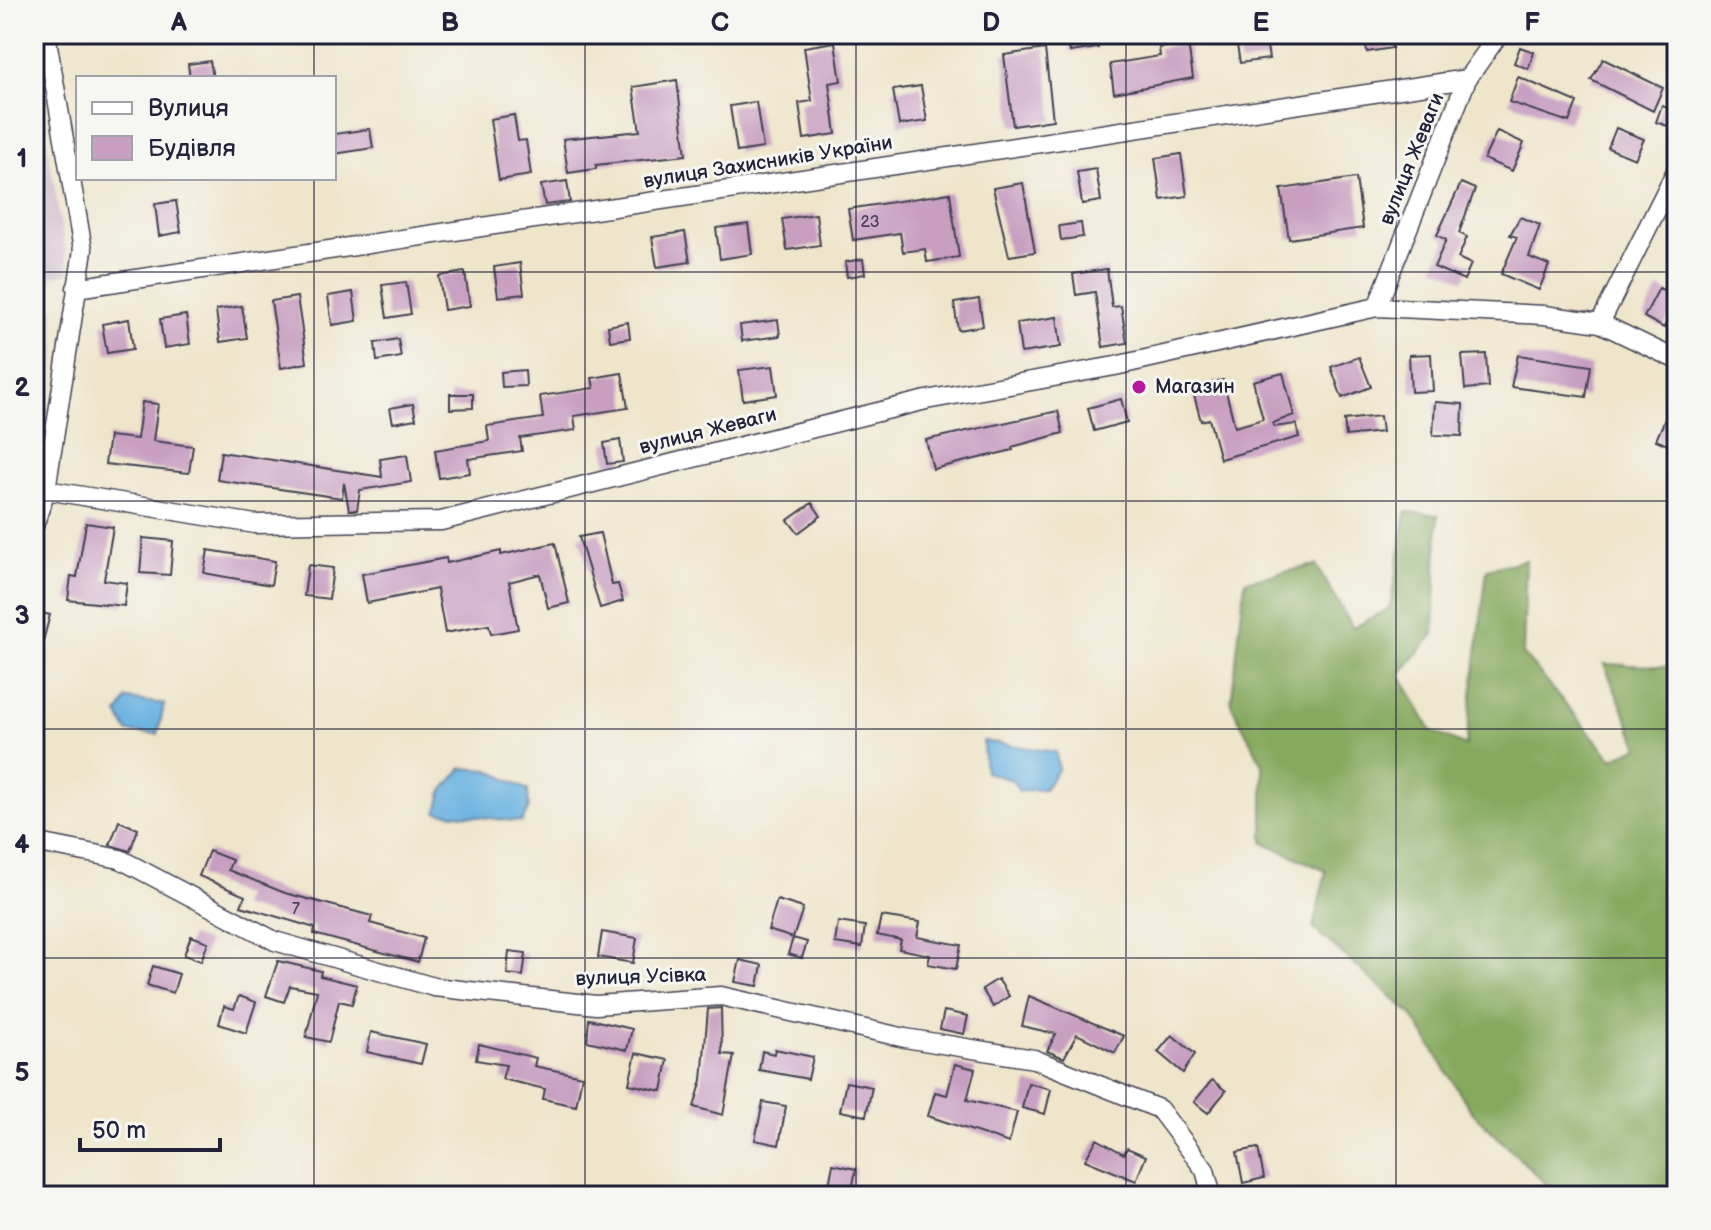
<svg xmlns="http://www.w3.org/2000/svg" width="1711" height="1230" font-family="'Balsamiq Sans',sans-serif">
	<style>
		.industrial { fill: #d1bdcc }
		.forest { fill: #85a95d; stroke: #54664c; stroke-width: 2 }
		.water { fill: #69b1e0; stroke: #466a8e; stroke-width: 2 }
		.building { fill: #c89ec1 }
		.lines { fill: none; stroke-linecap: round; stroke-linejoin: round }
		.street-casing { stroke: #413f51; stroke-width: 21 }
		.street { stroke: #fff; stroke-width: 18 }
		.grid { fill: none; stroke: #22223b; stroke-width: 2; stroke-opacity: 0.55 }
		.poi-dot { fill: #b5179e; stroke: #f6f6f2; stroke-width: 3 }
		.labels { text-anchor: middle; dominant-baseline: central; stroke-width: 6; stroke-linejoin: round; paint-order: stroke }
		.number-label { font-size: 16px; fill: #4c415c }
		.street-label { font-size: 20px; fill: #22223b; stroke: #f6f6f2 }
		.poi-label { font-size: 20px; fill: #22223b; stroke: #f6f6f2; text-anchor: start }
		.neatline { fill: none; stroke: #22223b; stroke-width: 3 }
		.grid-label { font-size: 26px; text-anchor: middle; font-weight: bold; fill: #22223b }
	</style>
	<rect width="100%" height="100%" fill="#f6f6f2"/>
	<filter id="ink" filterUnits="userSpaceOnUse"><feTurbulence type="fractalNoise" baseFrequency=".0125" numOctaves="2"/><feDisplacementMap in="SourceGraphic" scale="16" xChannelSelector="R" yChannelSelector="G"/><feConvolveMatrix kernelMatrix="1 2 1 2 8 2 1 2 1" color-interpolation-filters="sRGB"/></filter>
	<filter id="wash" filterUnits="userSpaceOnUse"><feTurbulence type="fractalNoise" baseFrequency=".006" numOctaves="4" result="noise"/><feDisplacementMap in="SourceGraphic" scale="32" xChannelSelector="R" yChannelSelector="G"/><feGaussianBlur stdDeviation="1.8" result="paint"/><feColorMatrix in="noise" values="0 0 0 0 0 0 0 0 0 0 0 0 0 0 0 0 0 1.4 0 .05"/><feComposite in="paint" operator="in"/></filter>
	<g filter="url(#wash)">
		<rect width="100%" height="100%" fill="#eee5cb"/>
		<!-- industrial -->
		<path class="industrial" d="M34 65 69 273 50 277 56 352 34 482Z"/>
		<!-- forest -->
		<path class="forest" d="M1406 512 1438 515 1434 634 1400 674 1431 731 1466 746 1487 569 1526 560 1523 654 1612 759 1639 747 1604 664 1677 667V1196H1558L1471 1111 1412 1015 1313 928 1326 871 1263 842V765L1231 704 1245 581 1316 565 1353 628 1390 608Z"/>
		<!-- water -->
		<path class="water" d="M127 699 164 704 158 734 128 732 118 714Z
			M983 741 1056 752 1058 770 1044 789 1019 791 1012 780 985 772Z
			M462 768 489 770 528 790 529 807 522 822 437 812 442 792Z"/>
		<g id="blocks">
			<!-- building -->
			<path class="building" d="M1067 34H1096L1098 48 1070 52Z
				M1235 34H1265L1269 59 1240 63Z
				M1364 34H1390L1392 48 1367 52Z
				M835 42 841 81 829 83 836 134 804 139 799 103 812 101 804 47Z
				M1188 43 1193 78 1114 93 1110 64 1160 56 1159 48Z
				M1520 47 1534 52 1528 69 1514 63Z
				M1045 49 1053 120 1013 126 1004 55Z
				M1603 59 1663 88 1653 111 1591 80Z
				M210 61 213 78H190L188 64Z
				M1518 77 1577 102 1569 122 1509 102Z
				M677 80 686 155 596 165V169L568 173 563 139 640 131 633 87Z
				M921 86 927 121 899 125 893 90Z
				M756 102 763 148 737 152 730 106Z
				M1662 105 1677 110V129L1656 122Z
				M514 115 518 141 526 140 531 175 499 180 490 119Z
				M1616 128 1644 139 1635 159 1608 148Z
				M370 129 373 148 334 154V134Z
				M1497 131 1524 143 1512 171 1484 159Z
				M1181 154 1187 196 1161 200 1155 158Z
				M1096 169 1101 201 1082 204 1077 172Z
				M1356 178 1363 228 1289 239 1281 189Z
				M567 181 570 202 545 205 541 185Z
				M1023 183 1035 252 1009 256 993 188Z
				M1461 183 1475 189 1459 233 1467 237 1458 258 1471 264 1464 280 1434 267 1446 240 1437 235Z
				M950 193 959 257 927 262 925 249 903 252 900 233 853 240 848 209Z
				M176 201 181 232 159 236 155 204Z
				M816 214 820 245 787 250 782 219Z
				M1520 217 1540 225 1529 257 1549 265 1539 290 1501 274 1517 237 1510 235Z
				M1081 223 1083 237 1061 240 1059 226Z
				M748 224 752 254 720 259 716 228Z
				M685 232 690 262 657 267 652 237Z
				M863 259 865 274 847 277 845 262Z
				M520 263 524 294 498 297 494 267Z
				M1107 269 1112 307 1121 306 1127 343 1103 347 1095 292 1076 295 1073 274Z
				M465 272 470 306 444 310 439 276Z
				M406 282 411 314 387 318 382 285Z
				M1659 288 1677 297 1664 328 1644 317Z
				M353 292 357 321 332 325 328 296Z
				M297 297 307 363 281 368 271 301Z
				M979 299 983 326 958 330 954 303Z
				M242 306 247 338 220 342 216 310Z
				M186 315 190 344 164 348 160 319Z
				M1057 317 1061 347 1021 353 1017 323Z
				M129 319 133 349 107 353 102 324Z
				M778 320 780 336 742 341 740 325Z
				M628 322 630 338 610 341 608 326Z
				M398 339 401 357 377 361 375 343Z
				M1431 354 1433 391 1411 392 1409 355Z
				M1486 354 1488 387 1465 389 1462 355Z
				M1518 355 1591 366 1586 397 1511 387Z
				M1359 357 1371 387 1342 398 1331 367Z
				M773 366 777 395 743 400 739 370Z
				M525 370 526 386 502 387 501 372Z
				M622 373 628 408 574 416 576 430 520 438 522 451 468 459 470 473 439 478 435 450 489 441 487 426 543 418 540 396 594 388 592 378Z
				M1283 373 1294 415 1273 423 1274 427 1296 424 1299 437 1220 459 1209 419 1201 421 1192 388 1223 380 1235 427 1263 419 1253 381Z
				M1677 391V449L1656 440Z
				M450 394H473V408L450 409Z
				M1121 399 1127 422 1094 431 1088 408Z
				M142 402 158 404 153 441 193 446 189 473 105 464 109 436 137 439Z
				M1435 402 1463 404 1462 436 1433 435Z
				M413 404 416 419 393 423 390 408Z
				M1058 411 1063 433 1012 447 1013 450 933 469 926 440Z
				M1380 416 1382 432 1346 436 1344 420Z
				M620 440 623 462 607 464 604 443Z
				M221 452 382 477 380 459 407 455 411 482 360 490 357 510H349L344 483 342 498 217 480Z
				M812 503 821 516 798 533 788 520Z
				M86 523 113 527 104 580 127 583 124 606 68 600 71 576 77 577Z
				M600 533 612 585 618 584 623 601 600 608 579 537Z
				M143 538 173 541 170 575 140 573Z
				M555 543 569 603 548 608 540 574 509 582 518 629 491 634 489 625 445 633 437 589 367 603 362 574 446 558 447 563 501 551V555Z
				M208 550 275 561 271 585 204 573Z
				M308 565 333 568 329 599 304 596Z
				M34 611 50 615 39 656 34 655Z
				M119 821 138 829 130 851 110 845Z
				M209 851 232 860 228 870 285 893 372 916 370 923 424 938 418 962 314 934 315 928 241 906 245 896 199 876Z
				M777 900 803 908 793 938 768 930Z
				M881 916 920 922 917 937 961 945 956 969 928 964 930 955 899 949 901 940 877 935Z
				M838 922 865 926 862 947 835 943Z
				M602 932 637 938 633 963 598 957Z
				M191 936 208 942 201 961 184 955Z
				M793 938 807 942 802 958 788 954Z
				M509 951 526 953 523 976 507 974Z
				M740 960 762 965 758 986 735 982Z
				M278 961 321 971 320 976 357 985 352 1004 339 1001 329 1042 306 1037 317 991 290 986 284 1002 266 996Z
				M153 966 179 974 173 993 147 985Z
				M998 979 1009 996 993 1007 982 989Z
				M239 996 256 1002 246 1033 219 1024 224 1006 234 1009Z
				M1029 996 1124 1036 1115 1053 1077 1034 1064 1058 1047 1051 1056 1034 1022 1026Z
				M721 1008 722 1054 734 1055 723 1115 694 1107 702 1080 708 1009Z
				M944 1011 968 1016 964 1034 940 1029Z
				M589 1019 632 1029 627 1050 587 1041Z
				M371 1032 426 1044 421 1064 367 1052Z
				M1172 1035 1195 1054 1183 1073 1158 1052Z
				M479 1044 536 1058 534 1066 582 1076 576 1106 543 1099 545 1089 502 1079 506 1065 476 1060Z
				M775 1049 813 1057 808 1079 759 1070 762 1051 774 1054Z
				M636 1053 668 1060 662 1091 629 1084Z
				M955 1064 975 1069 967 1100 1017 1112 1009 1143 928 1116 935 1092 947 1095Z
				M1212 1080 1226 1091 1208 1113 1194 1102Z
				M846 1082 872 1087 866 1116 840 1111Z
				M1028 1083 1051 1089 1045 1114 1022 1108Z
				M763 1102 786 1106 779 1145 755 1140Z
				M1097 1139 1124 1154 1127 1148 1146 1156 1136 1181 1085 1160Z
				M1258 1148 1264 1178 1243 1183 1237 1152Z
				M833 1164 856 1169 851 1196H827Z"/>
		</g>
	</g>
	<g filter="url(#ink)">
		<use href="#blocks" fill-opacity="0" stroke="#413f51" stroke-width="2"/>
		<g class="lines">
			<defs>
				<path id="street" d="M1499 34 1467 79 1377 307 1544 315 1600 323 1677 169
					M76 288 1467 79
					M1600 323 1677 360
					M46 490 255 524 441 521 926 400 1115 366 1377 307
					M34 526 46 490 83 250 46 34
					M34 842 120 859 275 941 434 987 596 1005 721 996 905 1038 1034 1059 1159 1109 1205 1170 1212 1196"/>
			</defs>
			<!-- street casing -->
			<use href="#street" class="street-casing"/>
			<!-- street -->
			<use href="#street" class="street"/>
		</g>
	</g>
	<!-- grid -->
	<path class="grid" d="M314 34V78M585 34V1196M856 34V1196M1126 34V1196M1396 34V1196M314 178V1196M34 272H1677M34 501H1677M34 729H1677M34 958H1677"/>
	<!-- markers -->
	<circle class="poi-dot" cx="1139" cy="387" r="8"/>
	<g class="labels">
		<!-- number labels -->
		<g class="number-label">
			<text x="870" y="222">23</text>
			<text x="296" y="909">7</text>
		</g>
		<!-- street labels -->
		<g class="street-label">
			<text transform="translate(1412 159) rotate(-68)">вулиця Жеваги</text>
			<text transform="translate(768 162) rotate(-9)">вулиця Захисників України</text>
			<text transform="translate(708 431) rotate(-14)">вулиця Жеваги</text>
			<text transform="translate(641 977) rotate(-2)">вулиця Усівка</text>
		</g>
		<!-- poi labels -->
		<g class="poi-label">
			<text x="1155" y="387">Магазин</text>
		</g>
	</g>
	<!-- margin -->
	<rect width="1711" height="1230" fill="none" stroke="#f6f6f2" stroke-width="88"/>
	<!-- legend -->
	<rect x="76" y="76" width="260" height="104" fill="#f6f6f2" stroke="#a1a1a9" stroke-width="2"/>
	<rect x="92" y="102" width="40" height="12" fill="#ffffff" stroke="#a1a1a9" stroke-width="2"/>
	<text x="148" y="116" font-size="24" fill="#22223b">Вулиця</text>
	<rect x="92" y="136" width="40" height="24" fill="#c89ec1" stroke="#a1a1a9" stroke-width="2"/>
	<text x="148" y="156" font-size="24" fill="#22223b">Будівля</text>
	<!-- scale -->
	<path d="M80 1138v12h140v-12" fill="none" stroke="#22223b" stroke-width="4"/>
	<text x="92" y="1138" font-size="24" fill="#22223b" stroke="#f6f6f2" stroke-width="6" paint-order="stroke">50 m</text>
	<rect x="44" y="44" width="1623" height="1142" class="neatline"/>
	<g class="grid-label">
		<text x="179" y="31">A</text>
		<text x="450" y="31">B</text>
		<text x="720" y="31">C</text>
		<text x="991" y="31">D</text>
		<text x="1261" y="31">E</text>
		<text x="1532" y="31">F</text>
		<text x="22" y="167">1</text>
		<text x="22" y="396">2</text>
		<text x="22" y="624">3</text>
		<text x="22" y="853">4</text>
		<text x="22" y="1081">5</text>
	</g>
</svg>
